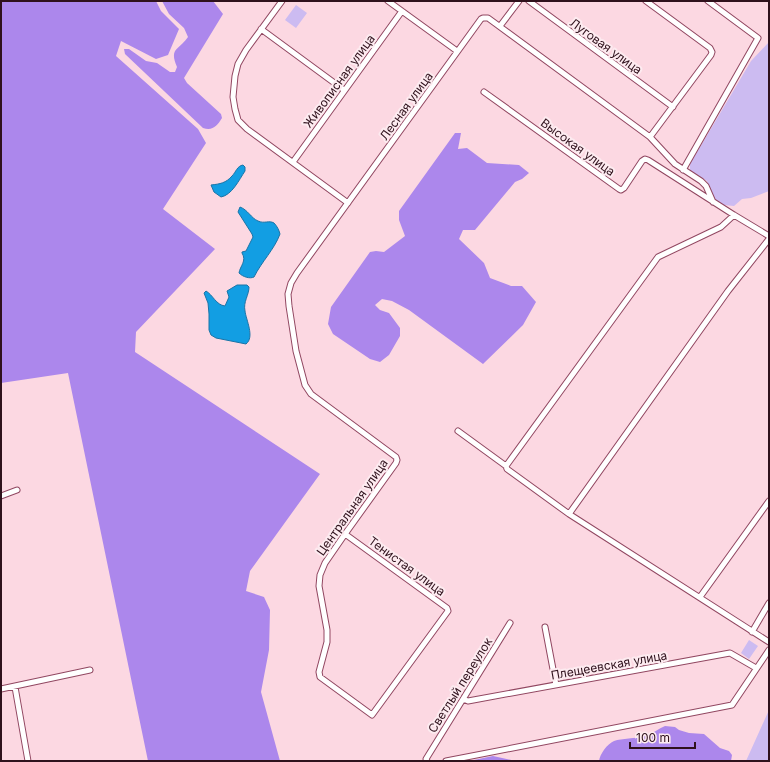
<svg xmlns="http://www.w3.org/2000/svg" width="770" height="762" font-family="Inter,sans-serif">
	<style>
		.green { fill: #ccbbf1 }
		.forest { fill: #ac87ec }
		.water { fill: #129ee3; stroke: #1b74a7 }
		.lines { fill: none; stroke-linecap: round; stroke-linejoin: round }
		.street-casing { stroke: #914761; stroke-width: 7 }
		.street { stroke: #fff; stroke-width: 5 }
		.labels { text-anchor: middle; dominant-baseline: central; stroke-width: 4; stroke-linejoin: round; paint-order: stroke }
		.street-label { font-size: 12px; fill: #2f111c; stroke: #fdebf0 }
	</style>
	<rect width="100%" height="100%" fill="#fcd8e2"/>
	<!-- green -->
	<path class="green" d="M296 5 307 13 296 28 285 20Z
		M769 42V191L751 198 742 199 734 206 724 205 719 203 713 198 711 194 707 181 690 171V164L751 61Z
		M749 640 758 646 749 659 741 653Z
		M769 710V761H746Z"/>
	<!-- forest -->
	<path class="forest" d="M1 1H156L161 11 179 29 168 55 156 59 121 41 116 56 198 129 206 143 163 209 215 249 136 332 135 352 320 474 250 571 246 591 264 597 270 610 269 650 261 692 280 761H148L68 373 1 383Z
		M162 1H213L223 14 184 78 187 83 221 114 222 118C217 126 213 131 203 128L125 54 124 49H129L146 61 157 63 170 72H175L177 67C169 48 178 51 188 37L184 28 169 14Z
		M455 133H461L458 149 467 148 487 163 519 165 529 173 522 179 515 182 475 230H463L459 239 484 263 490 278 511 286H522L536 302 523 325 483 364 409 310 392 301 382 299 375 305 380 310 389 313 400 328V336L389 355 380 362 370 359 333 334 328 324 331 307 370 252 376 251 384 252 405 236 399 220V211Z
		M665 726 675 727 679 730 689 733 704 734 720 748 729 751 732 755 731 761H599C600 754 607 744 614 741 622 738 635 739 645 736 652 734 658 729 665 726Z
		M493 756 516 761H469Z"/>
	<!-- water -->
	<path class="water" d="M243 165 245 167V171C239 180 232 195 221 197L214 192 211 185C220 184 226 183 232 176 236 172 237 166 243 165Z
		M240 207C248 210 251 218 258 221 264 224 269 220 274 223 277 226 279 230 280 234 274 250 262 261 254 277 250 279 243 277 239 273 240 266 247 261 242 253V252L246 251 253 237 252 234 238 212Z
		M237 285H247L249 287C249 295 243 302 245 311 246 320 255 337 246 344L216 338 211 335 209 330V314L208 303 204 293 206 291C213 295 216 305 225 306L229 297 227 291Z"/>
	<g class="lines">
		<defs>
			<path id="street" d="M282 1 246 50 238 64 235 76 233 97 235 109 238 120 247 129 348 203
				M388 1 457 51
				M529 1 673 107
				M646 1 710 48 712 52 711 55 650 137
				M500 26 519 1
				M261 29 344 90
				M484 92 619 189 621 190 624 188 642 161 645 159 648 160 734 215 769 236
				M293 162 402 11
				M683 170 758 38 708 1
				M458 431 506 466 507 469 569 514 769 642
				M506 466 658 257 721 227 734 215
				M1 496 17 490
				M569 514 728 291 769 239
				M345 534 447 608 448 611 372 715 320 677 319 672 327 642V630L319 586 320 575 325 563 345 534 396 463 397 460 396 457 311 394 305 385 296 351 289 306 288 294 291 283 297 273 481 19 483 18H488L650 137 675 164 701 181 706 186 713 202
				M700 597 769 501
				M545 627 556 685
				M752 632 769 603
				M15 687 28 761
				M1 689 90 670
				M463 699 468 701 730 653 756 668
				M427 761 426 759 510 623
				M446 761 732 705 769 650"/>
		</defs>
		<!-- street casing -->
		<use href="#street" class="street-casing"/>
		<!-- street -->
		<use href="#street" class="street"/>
	</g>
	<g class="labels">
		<!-- street labels -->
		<g class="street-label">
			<text transform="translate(606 46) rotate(36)">Луговая улица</text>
			<text transform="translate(339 81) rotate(-54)">Живописная улица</text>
			<text transform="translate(406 106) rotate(-54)">Лесная улица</text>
			<text transform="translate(578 147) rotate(36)">Высокая улица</text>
			<text transform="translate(352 507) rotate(-55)">Центральная улица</text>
			<text transform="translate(407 566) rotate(36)">Тенистая улица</text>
			<text transform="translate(609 665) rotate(-10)">Плещеевская улица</text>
			<text transform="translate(460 685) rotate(-58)">Светлый переулок</text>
		</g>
	</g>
	<!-- border -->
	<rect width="770" height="762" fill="none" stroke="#2f111c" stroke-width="4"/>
	<!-- scale -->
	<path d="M630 742v6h65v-6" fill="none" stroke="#2f111c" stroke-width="2"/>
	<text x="636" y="742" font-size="12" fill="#2f111c" stroke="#fdebf0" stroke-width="3" paint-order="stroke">100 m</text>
</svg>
